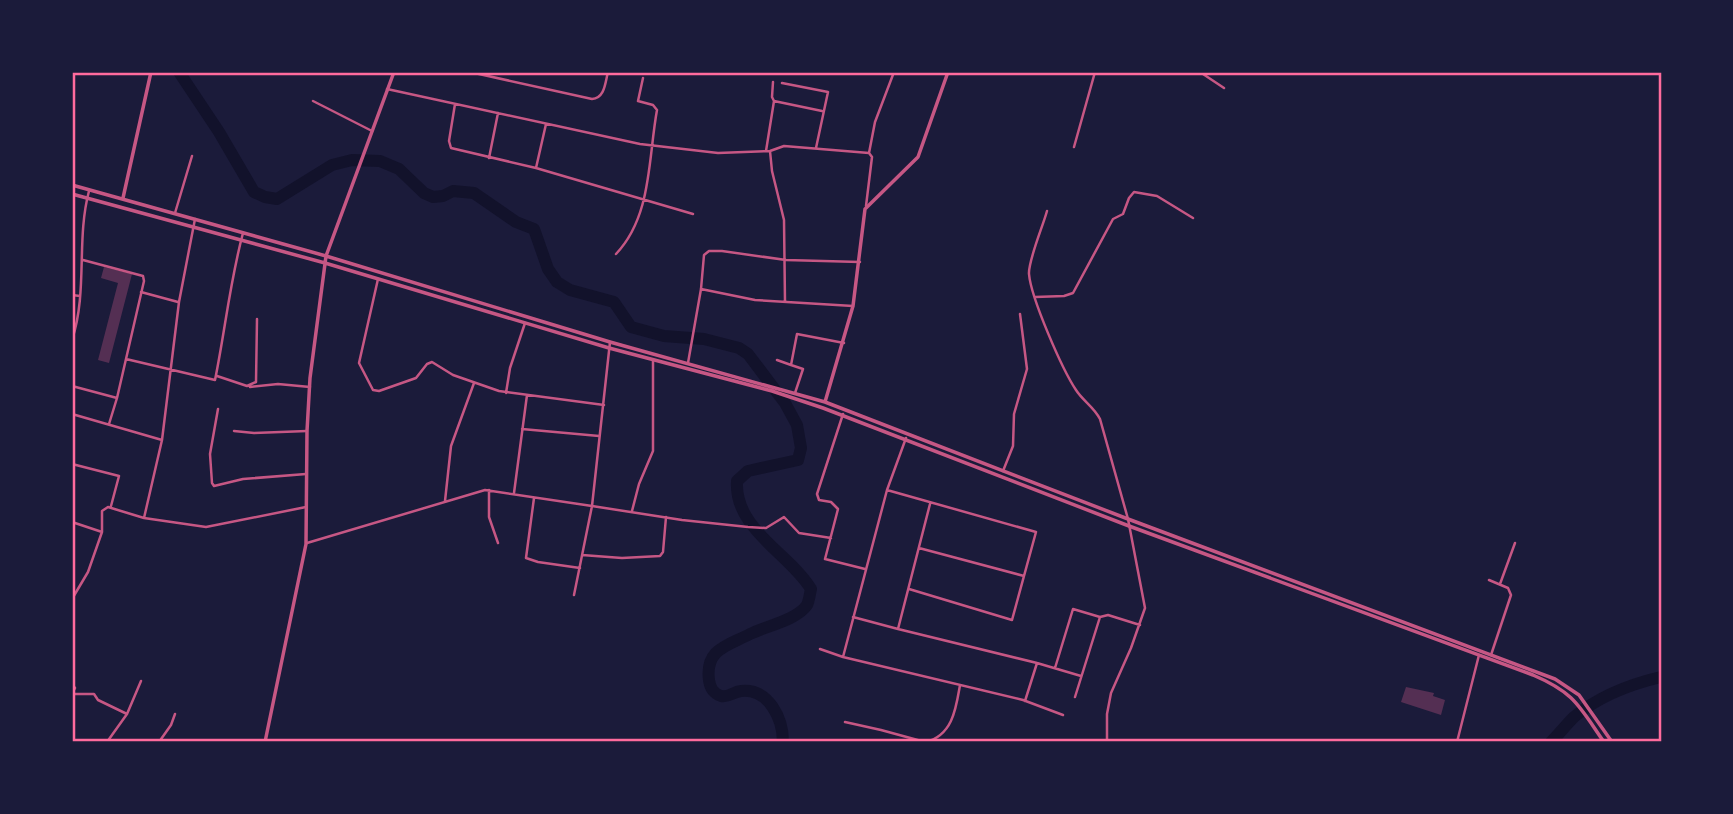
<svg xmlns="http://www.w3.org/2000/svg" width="1733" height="814" font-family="Karla,sans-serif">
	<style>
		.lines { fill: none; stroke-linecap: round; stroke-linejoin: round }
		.river { stroke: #12122b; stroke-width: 12 }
		.building { fill: #542f53 }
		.minor { stroke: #c65784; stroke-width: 2.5 }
		.tertiary { stroke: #c65784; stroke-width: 3.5 }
		.neatline { fill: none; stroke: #ff6b9d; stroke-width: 2.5 }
	</style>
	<rect width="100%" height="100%" fill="#1b1b3a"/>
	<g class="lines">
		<!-- river -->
		<path class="river" d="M179 72 219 132 254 192 265 197 277 199 332 165 352 160 380 161 399 169 424 193 433 197 443 196 453 191 474 193 516 222 534 229 548 269 557 282 570 290 614 302 631 327 664 336 704 339 739 348 748 354 785 403 797 425 801 448 798 460 748 471 737 481C734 529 789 553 811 589 810 593 809 601 807 605 797 620 766 626 750 634 727 646 705 649 709 680 710 688 713 693 721 696 728 698 733 692 741 691 769 688 783 719 783 742
			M1551 742C1559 734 1566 725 1574 717 1598 697 1631 684 1661 677"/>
	</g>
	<!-- building -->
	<path class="building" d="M104 267 132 274 109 363 98 360 118 283 101 278Z
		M1406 687 1434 693 1433 696 1445 700 1441 715 1401 702Z"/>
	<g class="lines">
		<!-- minor -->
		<path class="minor" d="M470 72 592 99C605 98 605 83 608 72
			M1200 72 1224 88
			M782 83 828 92 816 148
			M387 89 640 144 718 153 770 151 784 146 869 153 872 157 866 206
			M313 101 372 131
			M774 101 822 111
			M455 104 449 141 451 148 536 168 693 214
			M1074 147 1095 72
			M766 151 774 101 772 97 773 82
			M770 151 772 171 784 220 785 302
			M869 153 875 122 894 72
			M489 158 498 113
			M536 168 546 124
			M1047 211C1043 226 1028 261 1029 274 1031 298 1062 369 1076 390 1083 401 1094 407 1100 419L1128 519 1145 608 1131 648 1111 693 1107 714V742
			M175 213 192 156
			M616 254C652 216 648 159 657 110L653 105 638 101 643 78
			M378 279 359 363 373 390 379 391 416 378 427 364 432 362 453 375 499 391 604 405
			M701 289 755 300 853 306
			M141 292 178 302
			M72 295 80 296
			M1035 297 1064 296 1073 293 1113 219 1123 214 1129 198 1134 192 1157 196 1193 218
			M72 340C88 291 76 240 89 191
			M126 359 215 380C225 331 230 281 243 233
			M777 360 791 365
			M688 363 701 289 704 255 709 251H722L786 260 860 262
			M217 376 247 386 256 382 257 319
			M72 386 117 398 144 281 143 276 83 260
			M250 387 278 384 310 387
			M506 393 510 368 525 323
			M795 393 803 369 791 365 797 334 844 343
			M218 409 210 454 212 483 214 486 243 479 306 474
			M72 414 162 440
			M843 414 817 494 819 500 831 502 838 509 825 559 865 569
			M109 424 117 398
			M522 429 599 436
			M234 431 254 433 307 431
			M906 438 887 490 843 657 1023 700 1063 715
			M72 464 119 476 111 506
			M1003 471 1013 446 1014 414 1027 369 1020 314
			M489 490V517L498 543
			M887 490 1036 532 1012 620 909 589
			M514 493 527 395
			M534 498 526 558 538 562 580 568
			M445 501 451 446 474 383
			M632 511 639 484 653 451V360
			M144 518 206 527 306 507
			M72 522 102 532
			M307 543 485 490 592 506 610 342
			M919 548 1024 576
			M582 555 622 558 660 556 663 552 666 517
			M1489 580 1508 588 1511 595 1491 655
			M1500 584 1515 543
			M574 595 592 506 682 520 748 527 766 528 784 517 799 533 831 538
			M72 599 88 572 102 532V511L108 507 144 518 162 440 179 302 195 219
			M853 617 898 629 930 504
			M1100 617 1108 615 1140 625
			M898 629 1037 663 1081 676
			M820 649 843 657
			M1055 668 1073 609 1100 617 1075 697
			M72 684 75 688 72 693
			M72 694H94L98 700 127 714 141 681
			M1025 701 1037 663
			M845 722 881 730 925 742
			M107 742 127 714
			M159 742 171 725 175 714
			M926 742C953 735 956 708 960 685
			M1457 742 1479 655"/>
		<!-- tertiary -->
		<path class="tertiary" d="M72 185 326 256 610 342 825 402 1128 519 1555 679 1579 695 1612 742
			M72 194 325 263 609 348 772 391 823 408 1129 526 1533 675C1575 693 1579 706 1604 742
			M123 198 151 72
			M825 402 853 306 865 209 918 157 948 72
			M265 742 306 544 307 431 310 378 326 256 394 72"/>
	</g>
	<!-- border -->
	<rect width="1733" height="814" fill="none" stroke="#1b1b3a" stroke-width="147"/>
	<rect x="74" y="74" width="1586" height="666" class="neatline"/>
</svg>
